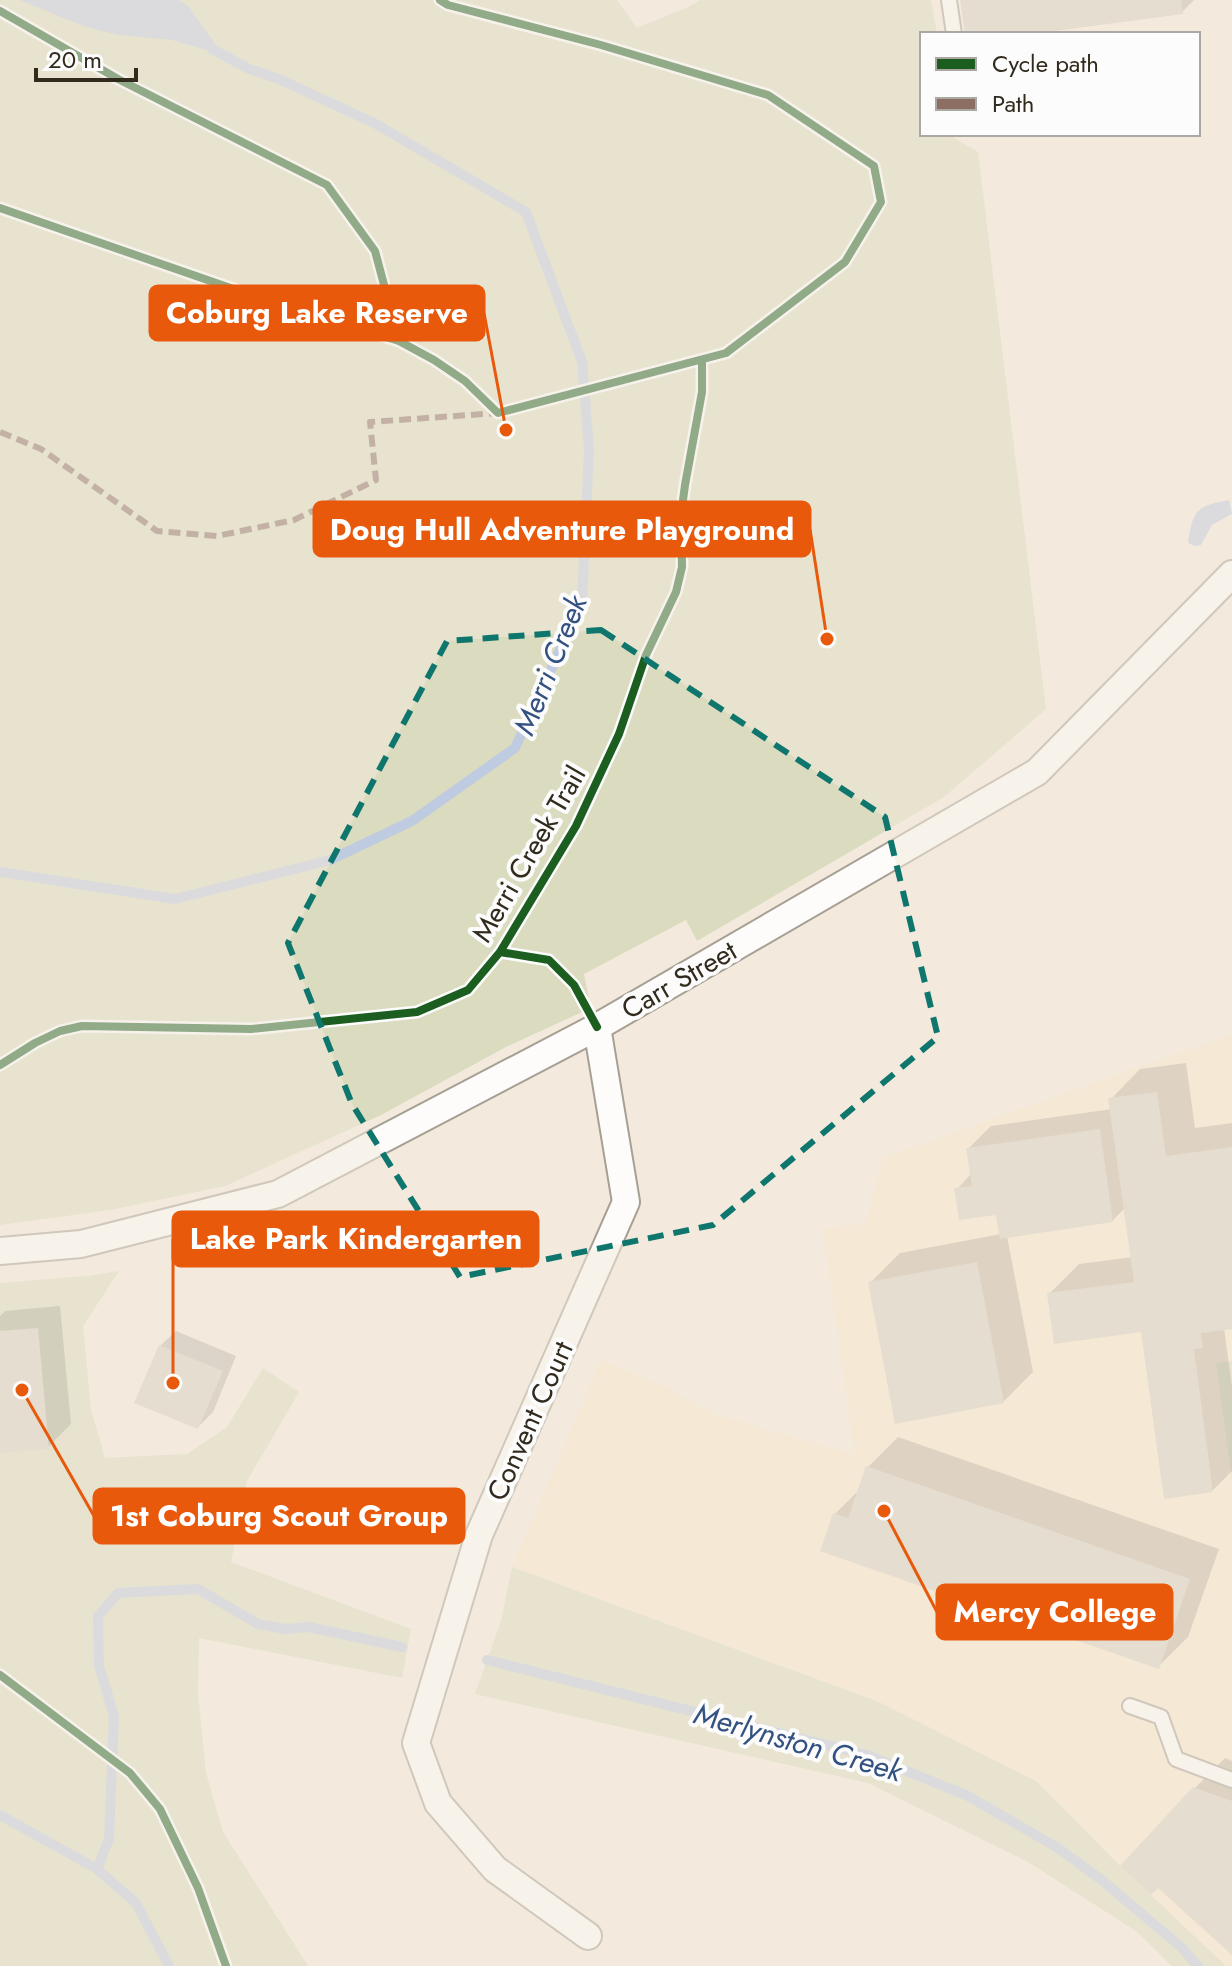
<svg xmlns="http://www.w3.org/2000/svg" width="1232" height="1966" font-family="Jost,sans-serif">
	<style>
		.built { fill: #f8e6cb }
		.green { fill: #dadbbf }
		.water { fill: #becbe0 }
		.shadow { fill: #0003 }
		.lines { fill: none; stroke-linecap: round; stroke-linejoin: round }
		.stream { stroke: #becbe0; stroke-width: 10 }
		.building { fill: #d6cec1 }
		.service-casing { stroke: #a69f93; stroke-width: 18 }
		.minor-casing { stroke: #a69f93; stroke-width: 30 }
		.service { stroke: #fdfcfa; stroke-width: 14 }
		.minor { stroke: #fdfcfa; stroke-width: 26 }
		.quiet { stroke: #8d6e63; stroke-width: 6; stroke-dasharray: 12 6; stroke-linecap: butt }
		.cycleway-casing { stroke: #fcfcfc; stroke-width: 13 }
		.cycleway { stroke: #1b5e20; stroke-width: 8 }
		.marked { fill: none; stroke: #0f766e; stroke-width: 6; stroke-dasharray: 16 10; stroke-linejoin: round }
		.labels { text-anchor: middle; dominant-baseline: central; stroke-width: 8; stroke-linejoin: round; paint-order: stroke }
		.street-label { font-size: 28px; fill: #312a1d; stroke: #fcfcfc }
		.water-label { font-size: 30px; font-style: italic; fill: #345281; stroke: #fcfcfc }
		.leader { fill: none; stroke: #e8590c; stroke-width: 3 }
		.callout-dot { fill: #e8590c; stroke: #fcfcfc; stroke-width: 3 }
		.callout { fill: #e8590c; stroke: #e8590c; stroke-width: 3 }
		.callout-label { font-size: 30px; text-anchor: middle; font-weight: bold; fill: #fff }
	</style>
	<rect width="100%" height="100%" fill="#f3eadd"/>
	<!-- built -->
	<path class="built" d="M1232 1034V1966H1226L1120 1866 1036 1781 879 1702 512 1567 601 1360 668 1388 716 1415 855 1455 823 1229 866 1223 883 1158Z"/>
	<!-- green -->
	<path class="green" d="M0 0H617L637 28 688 7 700 0H931L937 34H922V134H954V138L978 152 1046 709 944 797 697 941 686 920 584 974 591 1008 506 1047 381 1115 225 1186 110 1210 0 1225Z
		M119 1271 83 1326 91 1410 105 1458 187 1454 227 1427 263 1368 299 1392 247 1481 231 1562 411 1629 402 1678 199 1638 198 1694 206 1773 223 1832 308 1966H0V1283L87 1276Z
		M1232 1361V1480L1216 1363Z
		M512 1567 879 1702 1036 1781 1120 1866 1226 1966H1172L1136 1931 1028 1862 868 1783 475 1694 501 1621Z"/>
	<!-- water -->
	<path class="water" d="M20 0H179L189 7 223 55 172 40 118 35 83 26Z
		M1229 500 1232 514 1212 525 1201 545 1195 546 1188 543C1193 509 1197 506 1229 500Z"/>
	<!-- shadow -->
	<path class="shadow" d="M962 0H1194L1182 12 1017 34H967Z
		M1186 1063 1195 1128 1232 1123V1327L1224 1328 1232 1387V1471L1212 1491 1143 1330 1049 1294 1079 1264 1133 1257 1126 1207 1112 1221 1007 1236 1033 1372 1003 1402 870 1283 900 1253 1001 1234 998 1213 957 1189 972 1173 969 1148 991 1126 1112 1109 1111 1099 1140 1069Z
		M60 1306 71 1424 48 1447 0 1451V1316L5 1311Z
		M176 1331 236 1356 213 1412 198 1427 160 1346Z
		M898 1437 1219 1549 1188 1637 1158 1667 835 1514 860 1489 868 1467Z
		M1225 1758 1232 1761V1953L1195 1788Z"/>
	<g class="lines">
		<!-- stream -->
		<path class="stream" d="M0 872 175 899 330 860 412 821 515 748 582 602 589 449 582 362 526 212 376 124 279 79 247 68 212 49
			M487 1660 867 1755 968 1796 1058 1848 1103 1881 1182 1948 1198 1966
			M0 1815 97 1869 136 1903 169 1966
			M97 1869 109 1839 114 1716 99 1666 98 1616 118 1593 198 1589 258 1624 285 1629 309 1627 402 1647"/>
	</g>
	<!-- building -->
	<path class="building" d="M960 0H1181L1183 14 1032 34H965Z
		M1157 1092 1166 1156 1232 1147V1329L1201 1333 1203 1348 1194 1349 1213 1492 1164 1499 1141 1332 1054 1344 1047 1293 1134 1282 1108 1098Z
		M1100 1129 1113 1222 1000 1239 996 1215 959 1220 954 1188 972 1186 966 1148Z
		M977 1262 1004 1403 895 1424 868 1282Z
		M38 1328 49 1449 0 1453V1331Z
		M159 1345 223 1371 198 1429 134 1403Z
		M866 1466 1190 1579 1159 1669 820 1551 833 1513 848 1518Z
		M1193 1787 1232 1801V1955L1158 1888 1151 1895 1120 1866Z"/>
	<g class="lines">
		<defs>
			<path id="service" d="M949 0 954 34
				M1130 1706 1161 1717 1176 1759 1232 1780"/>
			<path id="minor" d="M0 1251 81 1244 278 1194 597 1027 1037 772 1232 574
				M588 1936 495 1869 438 1803 416 1743 479 1535 626 1202 597 1027"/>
		</defs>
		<!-- service casing -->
		<use href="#service" class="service-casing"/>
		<!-- minor casing -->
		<use href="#minor" class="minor-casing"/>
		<!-- service -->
		<use href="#service" class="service"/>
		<!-- minor -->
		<use href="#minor" class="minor"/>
		<!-- quiet -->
		<path class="quiet" d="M0 432 41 449 157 531 217 536 294 520 376 480 370 422 498 413"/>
		<defs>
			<path id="cycleway" d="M0 11 118 79 327 185 375 251 399 341
				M0 208 245 293 399 341 434 360 465 381 498 413 726 353 845 262 881 202 874 166 768 95 601 45 448 5 440 0
				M500 952 549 960 574 985 597 1027
				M0 1065 35 1043 60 1031 82 1026 251 1029 417 1012 468 990 500 952 576 826 619 734 646 655 676 592 682 567 681 515 685 485 702 392V361
				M0 1675 130 1773 160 1809 198 1888 226 1966"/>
		</defs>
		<!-- cycleway casing -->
		<use href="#cycleway" class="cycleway-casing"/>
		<!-- cycleway -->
		<use href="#cycleway" class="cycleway"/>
	</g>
	<!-- marked area -->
	<path d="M0 0H1232V1966H0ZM601 630 885 817 938 1037 713 1225 460 1277 352 1104 288 943 447 641Z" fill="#f3eadd" fill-opacity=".55" fill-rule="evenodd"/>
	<path class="marked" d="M601 630 885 817 938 1037 713 1225 460 1277 352 1104 288 943 447 641Z"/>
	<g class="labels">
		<!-- street labels -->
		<g class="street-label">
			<text transform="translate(529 854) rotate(-60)">Merri Creek Trail</text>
			<text transform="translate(679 980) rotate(-30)">Carr Street</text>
			<text transform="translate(530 1421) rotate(-66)">Convent Court</text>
		</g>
		<!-- water labels -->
		<g class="water-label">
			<text transform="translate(550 665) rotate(-68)">Merri Creek</text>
			<text transform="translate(798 1742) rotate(16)">Merlynston Creek</text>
		</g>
	</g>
	<!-- callouts -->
	<path class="leader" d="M506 430L484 313M827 639L810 529M173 1383L173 1239M22 1390L94 1516M884 1511L937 1612"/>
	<g class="callout-dot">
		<circle cx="506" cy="430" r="8"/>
		<circle cx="827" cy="639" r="8"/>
		<circle cx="173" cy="1383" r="8"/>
		<circle cx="22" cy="1390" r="8"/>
		<circle cx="884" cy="1511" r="8"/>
	</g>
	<g class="callout">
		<rect x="150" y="286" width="334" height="54" rx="8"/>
		<rect x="314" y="502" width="496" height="54" rx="8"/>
		<rect x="173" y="1212" width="365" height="54" rx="8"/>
		<rect x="94" y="1489" width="370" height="54" rx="8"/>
		<rect x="937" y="1585" width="235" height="54" rx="8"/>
	</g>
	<g class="callout-label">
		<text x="317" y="323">Coburg Lake Reserve</text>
		<text x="562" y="540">Doug Hull Adventure Playground</text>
		<text x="356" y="1249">Lake Park Kindergarten</text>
		<text x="279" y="1526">1st Coburg Scout Group</text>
		<text x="1055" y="1622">Mercy College</text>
	</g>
	<!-- legend -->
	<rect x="920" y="32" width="280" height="104" fill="#fcfcfc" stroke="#aba8a3" stroke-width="2"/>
	<rect x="936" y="58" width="40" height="12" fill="#1b5e20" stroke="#aba8a3" stroke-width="2"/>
	<text x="992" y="72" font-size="24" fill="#312a1d">Cycle path</text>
	<rect x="936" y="98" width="40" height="12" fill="#8d6e63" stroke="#aba8a3" stroke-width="2"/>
	<text x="992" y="112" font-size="24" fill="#312a1d">Path</text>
	<!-- scale -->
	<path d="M36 68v12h100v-12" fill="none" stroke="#312a1d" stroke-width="4"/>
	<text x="48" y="68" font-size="24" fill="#312a1d" stroke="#fcfcfc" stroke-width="6" paint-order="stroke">20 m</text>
</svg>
